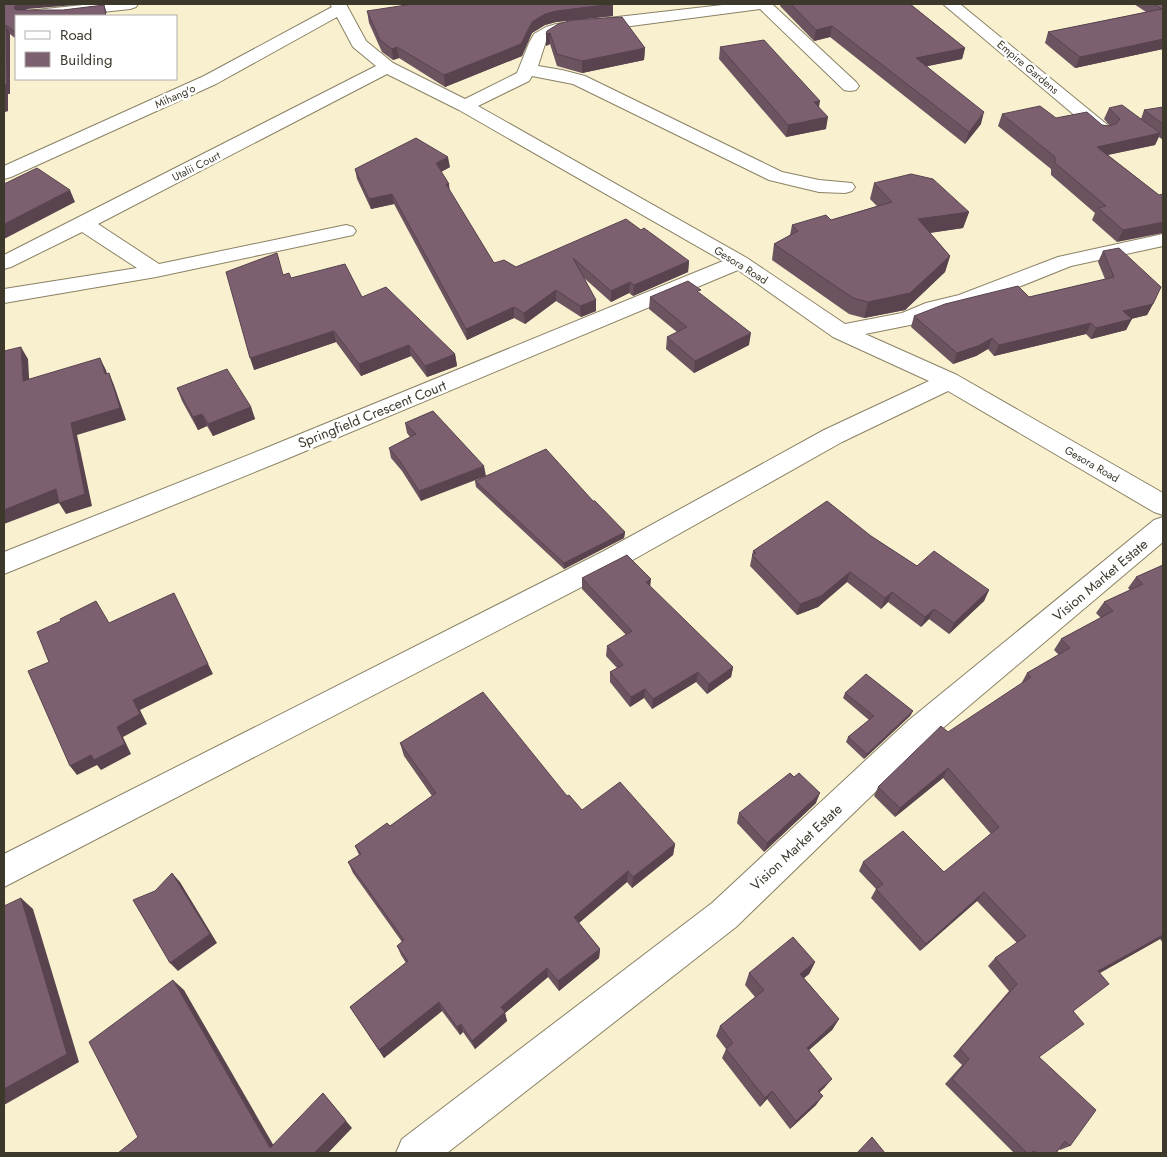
<svg xmlns="http://www.w3.org/2000/svg" width="1167" height="1157" font-family="Jost,sans-serif">
	<style>
		.lines { fill: none; stroke-linecap: round; stroke-linejoin: round }
		.minor-casing { stroke: #8a8265; stroke-width: 2 }
		.minor { fill: #fff; fill-rule: evenodd }
		.wall { fill: #6c5360 }
		.shaded-wall { fill: #58434e }
		.building { fill: #7d6070; stroke: #58434e }
		.labels { text-anchor: middle; dominant-baseline: central; stroke-width: 5; stroke-linejoin: round; paint-order: stroke }
		.far-street-label { font-size: 11px; fill: #3c392c; stroke: #fff }
		.street-label { font-size: 14px; fill: #3c392c; stroke: #fff }
	</style>
	<rect width="100%" height="100%" fill="#f8f0cf"/>
	<g class="lines">
		<defs>
			<path id="minor" d="M92 4H138L136 7 130 9 66 16H19L21 13 27 11Z
				M330 4H346L366 41 393 63 465 99 517 73 529 43 534 34 546 27 556 24 731 4H772L856 82 859 86 856 90 850 91 844 90 760 9 631 26 573 30 557 34 546 41 538 66 562 70 585 76 782 172 819 180 852 183 855 187 852 191 845 193 819 192 769 180 573 84 532 76 529 81 478 106 747 258 845 324 902 313 926 303 959 295 1058 257 1163 234V246L1071 266 974 305 941 313 915 324 865 334 957 375 1163 493V515L1154 512 948 391 842 442 622 566 4 887V854L602 552 824 430 929 381 833 337 738 270 284 460 4 574V552L266 448 723 261 459 110 387 74 98 224 159 264 346 225 353 227 356 231 353 235 156 277 4 303V289L137 268 82 232 11 267 4 269V255L376 66 353 47 337 17 216 84 11 177 4 179V166L204 76 332 7Z
				M943 4H960L1110 127 1113 131 1110 135 1104 136 1098 135Z
				M1163 517V542L931 738 736 927 447 1153H396L402 1139 712 903 909 720 1154 520Z"/>
		</defs>
		<!-- minor casing -->
		<use href="#minor" class="minor-casing"/>
		<!-- minor -->
		<use href="#minor" class="minor"/>
	</g>
	<!-- wall -->
	<path class="wall" d="M4 4 27 9 26 10H63L104 5 107 13 16 16V39L10 34V94H8V111L4 112Z
		M613 4V16L556 22 545 25 532 33 522 56 445 87 399 58 393 60 382 52 369 23 367 11Z
		M781 4H910L965 48 962 59 927 66 981 124 965 144 830 37 814 41 780 6Z
		M1134 4H1163V49L1075 68 1045 43 1048 32 1146 12Z
		M547 31 645 48 644 60 582 73 557 66 550 44 546 46V34Z
		M720 47 819 107 826 129 786 137 719 59Z
		M1163 107V140L1159 137 1155 145 1108 155 1159 195 1117 242 1092 220 1095 213 1051 175V169L998 126 1002 114 1056 118 1110 126 1104 119 1109 108 1141 119 1144 110Z
		M450 167 441 172 450 191 494 263 516 267 641 230 689 261 688 272 633 296 629 293 611 302 584 278 596 300V311L581 317 556 301 525 324 514 318 467 340 394 204 371 209 357 179 355 169Z
		M874 183 969 212 963 228 930 233 950 256 945 272 905 310 864 318 849 314 772 260 774 244 790 235 792 225 831 220 877 206 870 199Z
		M1103 251 1153 304 1147 315 1131 319 1126 330 1091 339 1086 334 994 356 988 349 976 356 953 364 911 327 914 316 1029 297 1105 279 1098 262Z
		M283 275 291 278 362 297 455 354 457 366 427 377 411 356 361 376 336 342 254 370Z
		M700 294 749 345 694 373 666 349 667 337 677 332 649 309 650 297Z
		M177 388 251 407 255 419 213 436 207 426 198 430 182 401Z
		M433 411 421 501 402 471 391 458 389 448 410 437 407 433 405 423Z
		M475 481 593 501 625 532 624 538 564 569 476 487Z
		M871 536 917 566 989 590 984 601 949 634 929 619 921 627 888 602 881 609 847 582 818 607 797 615 750 566 753 551Z
		M1163 565V943L1160 939 1100 973 1074 1011 1039 1057 1070 1146 1060 1150 1059 1149 1056 1153H1014L945 1084 962 1065 953 1056 1009 991 988 966 995 958 1017 943 977 901 920 951 871 898 876 889 859 871 863 862 944 872 991 834 943 778 895 817 874 796 878 787 1021 684 1027 673 1059 655 1054 650 1061 639 1101 618 1096 613 1104 602 1130 590 1128 588 1136 577Z
		M582 578 650 587 733 667 731 677 707 694 696 682 652 709 644 698 630 707 610 682V672L617 668 606 656 607 646 626 635 582 589Z
		M845 693 913 711 910 716 864 759 846 742 848 737 869 720 843 698Z
		M400 743 567 796 582 810 675 844 673 855 632 888 627 882 579 923 600 949 599 958 559 991 548 977 505 1013 507 1021 475 1049 463 1032 460 1035 442 1011 384 1058 350 1007 406 963 401 955 397 946 402 942 353 873 348 862 359 855 355 846 390 826 432 796 404 756Z
		M816 803 764 852 737 823 739 813Z
		M815 962 809 974 804 978 839 1019 832 1030 809 1050 825 1087 819 1092 816 1105 790 1129 767 1099 760 1107 722 1058 726 1049 716 1036 720 1026 755 997 745 985 749 973Z"/>
	<!-- shaded-wall -->
	<path class="shaded-wall" d="M16 4H87L27 9 19 12 14 8Z
		M613 4V16L556 22 545 25 532 33 522 56 445 87 444 75 545 14 556 11Z
		M6 25 10 34V94H8V111L4 112Z
		M832 26 830 37 814 41 816 30Z
		M550 33V44L546 46V34Z
		M1163 39V49L1075 68 1080 57Z
		M397 47 399 58 393 60 392 49Z
		M645 48 644 60 582 73V61Z
		M965 48 962 59 914 69 916 58Z
		M820 101 818 113 814 102Z
		M984 112 981 124 965 144 969 132Z
		M828 117 826 129 786 137 788 125Z
		M1160 133 1155 145 1092 158 1097 147Z
		M448 157 450 167 437 174 436 163Z
		M446 184H449L450 194Z
		M70 190 75 202 4 239V224Z
		M392 194 394 204 371 209 369 199Z
		M969 212 963 228 914 235 918 219Z
		M1163 222V233L1117 242 1123 230Z
		M950 256 945 272 905 310 864 318 868 302Z
		M689 261 688 272 633 296 634 285Z
		M630 282 629 293 611 302V291Z
		M556 290V301L525 324 524 313Z
		M596 300V311L581 317 580 306Z
		M1153 304 1147 315 1118 322 1123 311Z
		M514 307V318L467 340 466 329Z
		M1132 319 1126 330 1091 339 1096 328Z
		M1091 323 1086 334 994 356 999 345Z
		M334 331 336 342 254 370 250 358Z
		M751 333 749 345 694 373 695 361Z
		M992 338 988 349 976 356 953 364 957 353Z
		M409 345 411 356 361 376 359 364Z
		M21 347 28 359 30 393 23 381Z
		M455 354 457 366 427 377 425 366Z
		M100 358 106 370 111 386 105 374Z
		M109 373 114 385 126 420 77 435 92 506 66 514 59 503 4 524V510L71 423Z
		M251 407 255 419 213 436 208 424Z
		M202 414 207 426 198 430 193 417Z
		M484 466 486 476 421 501 419 491Z
		M625 532 624 538 564 569V563Z
		M850 572 847 582 818 607 797 615 800 604Z
		M651 579 650 589 646 582Z
		M989 590 984 601 949 634 954 623Z
		M892 592 888 602 881 609 885 598Z
		M179 604 213 674 140 710 147 724 123 737 131 754 101 770 97 765 77 775 70 766 117 727 133 700Z
		M934 609 929 619 921 627 925 617Z
		M733 667 731 677 707 694 709 684Z
		M698 672 696 682 652 709 653 699Z
		M645 689 644 698 630 707 631 697Z
		M913 711 910 716 864 759 867 754Z
		M948 768 943 778 895 817 900 808Z
		M820 793 816 803 764 852 767 843Z
		M675 844 673 855 632 888 633 877Z
		M628 871 627 882 574 927V917Z
		M172 873 180 882 217 943 178 971 170 963Z
		M984 892 977 901 920 951 926 944Z
		M21 898 33 909 79 1062 4 1105V1089Z
		M1163 935V936L1160 939 1089 979 1098 971Z
		M600 949 599 958 559 991 558 981Z
		M815 962 809 974 795 985 800 974Z
		M547 968 548 977 505 1013 507 1021 475 1049 472 1041 501 1007Z
		M173 980 184 990 278 1153 270 1148Z
		M439 1002 442 1011 384 1058 379 1050Z
		M839 1019 832 1030 801 1057 807 1048Z
		M461 1024 463 1032 460 1035 457 1027Z
		M832 1079 825 1087 812 1100 818 1091Z
		M772 1091 767 1099 760 1107 765 1098Z
		M323 1093 352 1128 328 1153H314Z
		M823 1096 816 1105 790 1129 796 1121Z"/>
	<!-- building -->
	<path class="building" d="M4 4H16L14 8 16 10H63L104 5 106 16H16V33L6 25 7 85H4V103Z
		M413 4H613L556 11 545 14 532 22 521 44 444 75 397 47 392 49 380 40 367 11Z
		M791 4H910L965 48 916 58 984 112 969 132 832 26 816 30Z
		M1154 4H1163V39L1080 57 1048 32 1162 9Z
		M622 17 645 48 582 61 557 54 550 33 546 34 547 31 558 24 573 20Z
		M764 40 820 101 814 102 828 117 788 125 720 47Z
		M1122 105 1160 133 1097 147 1159 195 1163 194V222L1123 230 1098 208 1106 206 1055 163V157L1002 114 1040 106 1056 118 1087 112 1102 125 1109 126 1116 124 1120 119 1109 108Z
		M1163 107V124L1144 110Z
		M416 138 448 157 436 163 449 184H446L494 263 504 260 516 267 626 219 641 230 644 228 689 261 634 285 630 282 611 291 573 258 596 300 580 306 556 290 524 313 514 307 466 329 392 194 369 199 355 169Z
		M37 168 70 190 4 224V184Z
		M911 174 933 179 969 212 918 219 950 256 910 293 868 302 853 298 774 244 798 231 792 225 826 215 831 220 892 202 874 183Z
		M1119 248 1161 287 1153 304 1123 311 1132 319 1096 328 1091 323 999 345 992 338 980 345 957 353 914 316 945 304 1018 286 1029 297 1114 277 1103 251Z
		M277 253 283 275 289 273 291 278 345 264 362 297 386 287 455 354 425 366 409 345 359 364 334 331 250 358 226 272Z
		M688 281 701 290 697 291 751 333 695 361 667 337 687 327 650 297Z
		M21 347 23 381 100 358 105 374 109 373 120 408 71 423 85 494 59 503 56 489 4 510V351Z
		M227 369 251 407 208 424 202 414 193 417 177 388Z
		M433 411 484 466 419 491 400 461 389 448 416 434 405 423Z
		M546 449 593 501H595L625 532 564 563 475 481Z
		M827 501 871 536 917 566 934 551 989 590 954 623 934 609 925 617 892 592 885 598 850 572 821 596 800 604 752 555 756 553 753 551Z
		M627 555 651 579 646 582 733 667 709 684 698 672 653 699 645 689 631 697 610 672 623 665 607 646 632 631 582 578Z
		M1163 565V935L1098 971 1109 984 1073 1011 1084 1024 1039 1057 1096 1110 1070 1146 1065 1141 1056 1153H1036L1034 1151 1031 1153H1027L952 1079 969 1059 960 1049 1017 984 995 958 1026 936 984 892 926 944 876 889 883 884 863 862 903 831 944 872 999 827 948 768 900 808 878 787 941 726 948 732 1031 677 1027 673 1070 648 1061 639 1113 611 1104 602 1143 584 1136 577Z
		M174 593 208 664 133 700 140 714 117 727 125 744 94 760 91 755 70 766 28 671 49 662 37 632 61 621 60 619 96 601 109 623Z
		M866 674 913 711 867 754 848 737 874 716 845 693Z
		M483 692 567 796 569 795 582 810 620 782 675 844 633 877 628 871 574 917 600 949 558 981 547 968 501 1007 505 1012 472 1041 461 1024 457 1027 439 1002 379 1050 350 1007 408 961 397 946 404 940 348 862 361 854 355 846 387 823 390 826 436 793 400 743Z
		M790 773 794 777 799 773 820 793 767 843 739 813Z
		M172 873 210 934 170 963 133 900 155 891Z
		M21 898 67 1054 4 1089V906Z
		M793 937 815 962 800 974 839 1019 807 1048 832 1079 818 1091 823 1096 796 1121 772 1091 765 1098 726 1049 733 1043 720 1026 764 990 749 973Z
		M173 980 270 1148 323 1093 346 1121 314 1153H118L138 1137 89 1042Z
		M872 1137 885 1153H857Z"/>
	<g class="labels">
		<!-- far-street labels -->
		<g class="far-street-label">
			<text transform="translate(1028 67) rotate(40)">Empire Gardens</text>
			<text transform="translate(175 96) rotate(-24)">Mihang'o</text>
			<text transform="translate(196 166) rotate(-27)">Utalii Court</text>
			<text transform="translate(741 265) rotate(32)">Gesora Road</text>
			<text transform="translate(1092 464) rotate(30)">Gesora Road</text>
		</g>
		<!-- street labels -->
		<g class="street-label">
			<text transform="translate(372 414) rotate(-22)">Springfield Crescent Court</text>
			<text transform="translate(1100 580) rotate(-40)">Vision Market Estate</text>
			<text transform="translate(796 847) rotate(-43)">Vision Market Estate</text>
		</g>
	</g>
	<!-- border -->
	<rect width="1167" height="1157" fill="none" stroke="#3c392c" stroke-width="10"/>
	<!-- legend -->
	<rect x="15" y="15" width="162" height="65" fill="#ffffff" stroke="#b1b0ab"/>
	<rect x="25" y="31" width="25" height="8" fill="#ffffff" stroke="#b1b0ab"/>
	<text x="60" y="40" font-size="15" fill="#3c392c">Road</text>
	<rect x="25" y="52" width="25" height="15" fill="#7d6070" stroke="#b1b0ab"/>
	<text x="60" y="65" font-size="15" fill="#3c392c">Building</text>
</svg>
